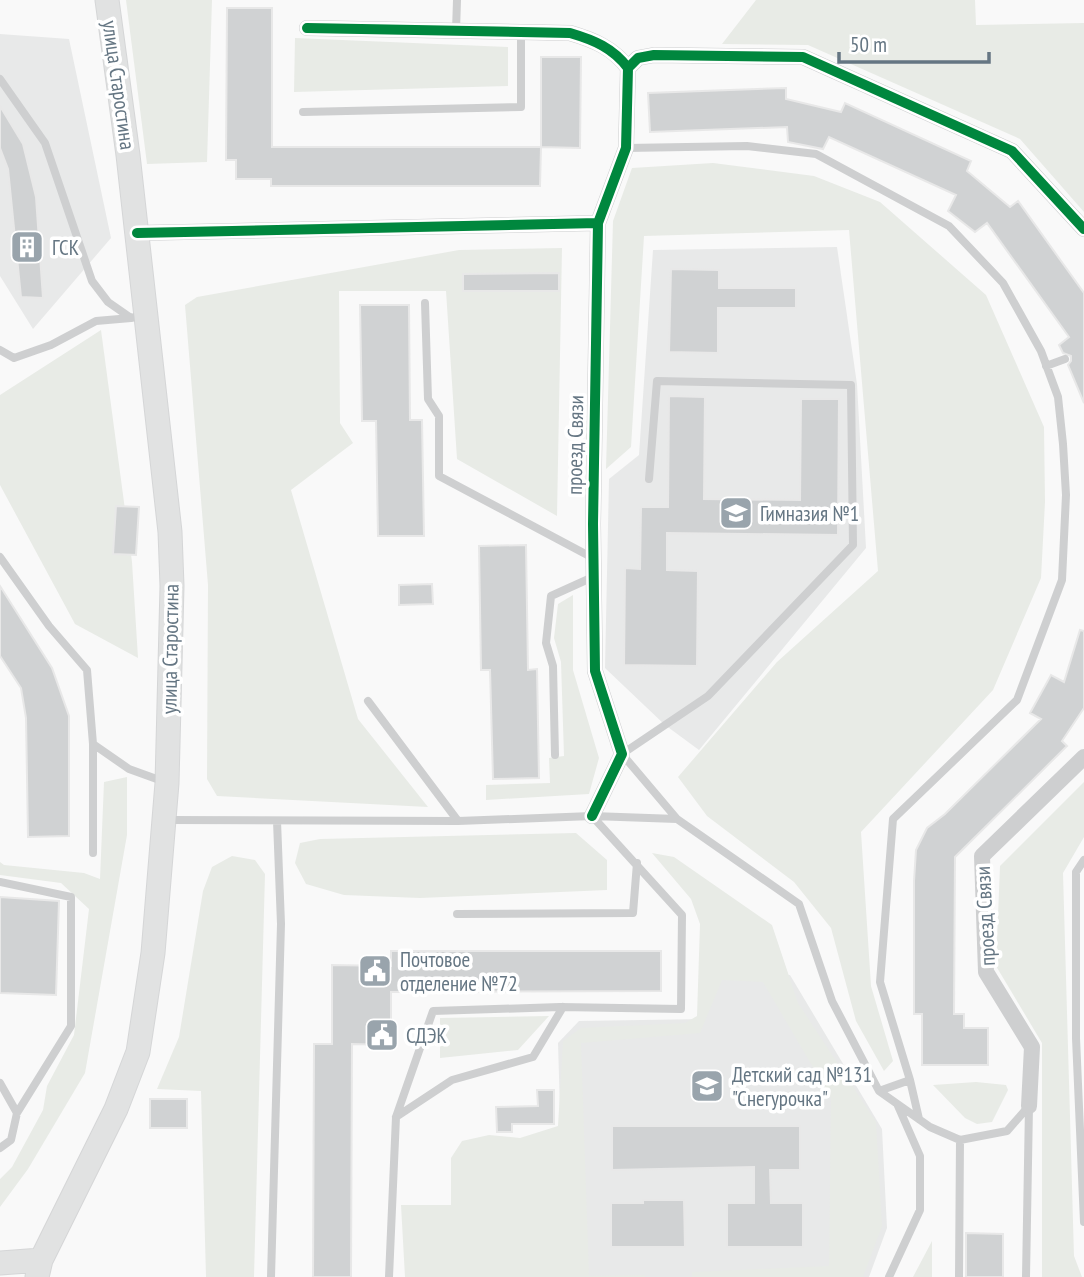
<svg xmlns="http://www.w3.org/2000/svg" width="1084" height="1277" font-family="'PT Sans Narrow',sans-serif">
	<style>
		.built { fill: #e8e9e9 }
		.green { fill: #e8ebe6; fill-rule: evenodd }
		.building { fill: #d0d2d3; stroke: #e8e8e8; stroke-width: 2 }
		.lines { fill: none; stroke-linecap: round; stroke-linejoin: round }
		.secondary-casing { stroke: #d5d6d7; stroke-width: 25 }
		.lane { stroke: #cecfd0; stroke-width: 8 }
		.street { stroke: #cecfd0; stroke-width: 16 }
		.secondary { stroke: #e1e2e2; stroke-width: 23 }
		.cycleway-casing { stroke: #fff; stroke-width: 15 }
		.cycleway { stroke: #00873e; stroke-width: 10 }
		.labels { text-anchor: middle; dominant-baseline: central; stroke-width: 7; stroke-linejoin: round; paint-order: stroke }
		.street-label { font-size: 21px; fill: #657683; stroke: #fff }
		.poi-label { font-size: 21px; fill: #657683; stroke: #fff; text-anchor: start }
	</style>
	<rect width="100%" height="100%" fill="#f9f9f9"/>
	<!-- built -->
	<path class="built" d="M0 34 69 39 111 238 33 329 0 276Z
		M837 247 857 384 866 548 699 750 665 725 605 668 609 479 639 455 653 250Z
		M705 973 790 975 882 1129 887 1228 869 1277H565L558 1043 579 1021 705 1019Z"/>
	<!-- green -->
	<path class="green" d="M126 0H212L207 162 147 164Z
		M756 0H975L976 25 1084 23V212L1020 139 808 45 722 44Z
		M295 38 508 47V86L294 92Z
		M713 163 814 176 880 202 986 295 1044 427 1045 502 1041 578 993 690 861 832 871 986 893 1061 884 1071 856 1021 831 928 794 882 707 816 678 777 777 662 878 571 849 230 644 236 631 447 606 469 613 221 632 168Z
		M562 248 557 516 457 459 446 291H339L340 423 353 443 291 490 358 719 428 807 217 796 207 779 208 585 185 305 197 297 459 250ZM558 273V291H463L464 274Z
		M101 330 132 562 138 658 75 624 0 485V395Z
		M573 595V670L599 758 589 794 486 800V785L550 783 549 758 564 756 561 662 554 638 558 604Z
		M127 777V835L85 1073 28 1169 0 1207V1179L12 1167 43 1110 47 1086 74 1035 89 909 61 883 0 875V862L4 865 84 873 100 879 104 782Z
		M1084 782V837L1063 873 1074 1256 1082 1277H1042V1043L996 966 1000 866Z
		M576 833 607 860V890L420 898 344 895 306 884 295 863 300 843 320 839Z
		M652 853 674 857 772 925 798 1003 876 1122 882 1226 863 1277H692V1272L829 1266 831 1098 763 982 722 980 700 1033 581 1043 589 1276 645 1275V1277H405L401 1205H451V1158L462 1141 489 1135 520 1138 558 1126 563 1041 581 1028 685 1023 697 1016 700 924 691 899Z
		M232 856 255 860 265 874 254 1277H206L201 1091 157 1089 179 1037 203 891 212 867Z
		M549 1016 518 1050 440 1058V1018Z
		M976 1082 1006 1085 1008 1090 992 1122 977 1124 965 1118 933 1085Z
		M932 1241V1277H913Z"/>
	<!-- building -->
	<path class="building" d="M227 8H272V147H541L540 186H271V179H236V160H226Z
		M541 57H581L580 148 541 147Z
		M786 88V99L841 112 845 103 971 161 967 171 1010 207 1018 201 1084 293V403L1068 365 1071 361V356L1063 353 1059 345 1069 337 987 223 975 232 948 211 956 195 829 137 823 149 788 142 787 127 650 132 648 93Z
		M0 106 23 144 36 197 43 298 21 297 8 169 0 148Z
		M671 269 719 270V288H796V308H718V353L669 352Z
		M559 273V291H463V274Z
		M360 305H409L410 420H422L424 536H378L376 421H362Z
		M669 396 705 397 704 499 800 500 801 399H839L838 535 667 533V570L698 571 697 666 624 665 625 568 640 569 641 507H668Z
		M116 506 139 507 136 555 113 554Z
		M526 545 528 670 537 669 539 778 493 779 490 670H481L479 546Z
		M432 584 433 604 399 605V585Z
		M0 586 52 668 69 716V836L28 837 26 718 21 688 0 656Z
		M1080 630 1084 631V708L1062 741 1067 746 955 857 954 1014H964V1028H988V1065H922V1014H914V881L916 850 927 828 945 814 1041 719 1030 713 1051 675 1064 682Z
		M0 897 59 901 56 995 0 993Z
		M391 951H661V991L391 992V1045L352 1044 351 1277H313L314 1044H332V965L391 966Z
		M537 1090H554V1124H512V1132H497L496 1107 538 1106Z
		M150 1099H187V1128H150Z
		M612 1126H800V1170H770L771 1203H803V1247H727V1203H754V1167L612 1170Z
		M643 1200H684L685 1247H611V1203H643Z
		M966 1233 1003 1234V1277H966Z"/>
	<g class="lines">
		<defs>
			<path id="secondary" d="M0 1263 41 1260
				M37 1277 41 1260 116 1109 138 1052 153 953 167 783 172 586 170 532 128 155 107 0"/>
		</defs>
		<!-- secondary casing -->
		<use href="#secondary" class="secondary-casing"/>
		<!-- lane -->
		<path class="lane" d="M456 31 457 0
			M0 79 45 143 92 281 108 302 131 318 144 315
			M303 112 521 107V32
			M626 148 747 146 816 154 949 226 1003 283 1041 351 1058 397 1063 444 1066 495 1062 580 1017 700 893 819 880 982 910 1080 879 1091
			M425 303 428 399 439 416V476L593 558
			M0 350 14 358 51 345 96 321 131 318
			M1046 366 1065 359
			M649 479 657 381 851 385 853 545 708 696 622 754 677 819
			M0 557 49 626 87 670 93 744 129 769 165 782
			M93 744V853
			M555 755 553 666 546 643 551 596 593 577
			M167 820 458 821 368 701
			M458 821 592 816 677 819 799 904 832 1001 879 1091 930 1127 960 1140 1007 1131 1029 1106
			M1084 860 1076 872V1038L1084 1222
			M0 882 71 897V1026L17 1113 11 1140 0 1148
			M457 914 633 913 637 863
			M910 1080 919 1119
			M0 1083 17 1113
			M396 1117 452 1080 533 1057 563 1007
			M271 1277 281 924 277 821
			M389 1277 396 1117 433 1011 560 1007 681 1009 682 915 592 816
			M889 1277 920 1210V1156L898 1106
			M959 1277 960 1140
			M1026 1277 1029 1106"/>
		<!-- street -->
		<path class="street" d="M307 28 570 33C594 40 613 48 628 68L638 58 654 55 803 57 1012 151 1084 229
			M137 233 598 223
			M592 816 622 754 595 671 593 524 598 223 626 148 628 68
			M1029 1106 1032 1047 986 972 982 856 1084 757"/>
		<!-- secondary -->
		<use href="#secondary" class="secondary"/>
		<defs>
			<path id="cycleway" d="M307 28 570 33C594 40 613 48 628 68L638 58 654 55 803 57 1012 151 1084 229
				M137 233 598 223
				M592 816 622 754 595 671 593 524 598 223 626 148 628 68"/>
		</defs>
		<!-- cycleway casing -->
		<use href="#cycleway" class="cycleway-casing"/>
		<!-- cycleway -->
		<use href="#cycleway" class="cycleway"/>
	</g>
	<!-- icons -->
	<defs>
		<symbol id="building-square" viewBox="-11 -11 22 22"><rect x="-9" y="-9" width="18" height="18" rx="4" fill="#99a4ac" stroke="#fff"/><path d="M-4-6H4V6H1V3H-1V6H-4ZM-2.5-4.3h1.7v1.8h-1.7ZM.8-4.3h1.7v1.8H.8ZM-2.5-1h1.7V.8h-1.7ZM.8-1h1.7V.8H.8Z" fill="#fff"/></symbol>
		<symbol id="school-square" viewBox="-11 -11 22 22"><rect x="-9" y="-9" width="18" height="18" rx="4" fill="#99a4ac" stroke="#fff"/><path d="M0-5L7-2L0 1L-7-2ZM-4 1L0 2.5L4 1V4Q0 6-4 4Z" fill="#fff"/></symbol>
		<symbol id="civic-square" viewBox="-11 -11 22 22"><rect x="-9" y="-9" width="18" height="18" rx="4" fill="#99a4ac" stroke="#fff"/><path d="M-.6-6.5H3V-4.5H.6V-3L4-1V1h2V6H-6V1h2V-1L-.6-3ZM-1.2 2.5V6h2.4V2.5Z" fill="#fff"/></symbol>
	</defs>
	<g fill-rule="evenodd">
		<use href="#building-square" x="8" y="228" width="38" height="38"/>
		<use href="#school-square" x="717" y="494" width="38" height="38"/>
		<use href="#civic-square" x="356" y="952" width="38" height="38"/>
		<use href="#civic-square" x="363" y="1016" width="38" height="38"/>
		<use href="#school-square" x="688" y="1067" width="38" height="38"/>
	</g>
	<g class="labels">
		<!-- street labels -->
		<g class="street-label">
			<text transform="translate(119 85) rotate(82)">улица Старостина</text>
			<text transform="translate(575 445) rotate(-89)">проезд Связи</text>
			<text transform="translate(170 649) rotate(-89)">улица Старостина</text>
			<text transform="translate(985 916) rotate(-93)">проезд Связи</text>
		</g>
		<!-- poi labels -->
		<g class="poi-label">
			<text x="52" y="247">ГСК</text>
			<text x="760" y="513">Гимназия №1</text>
			<text x="400" y="959">Почтовое<tspan x="400" dy="24">отделение №72</tspan></text>
			<text x="406" y="1035">СДЭК</text>
			<text x="732" y="1074">Детский сад №131<tspan x="732" dy="24">"Снегурочка"</tspan></text>
		</g>
	</g>
	<!-- scale -->
	<path d="M839 52v10h150v-10" fill="none" stroke="#657683" stroke-width="3.5"/>
	<text x="850" y="52" font-size="21" fill="#657683" stroke="#ffffff" stroke-width="5" paint-order="stroke">50 m</text>
</svg>
